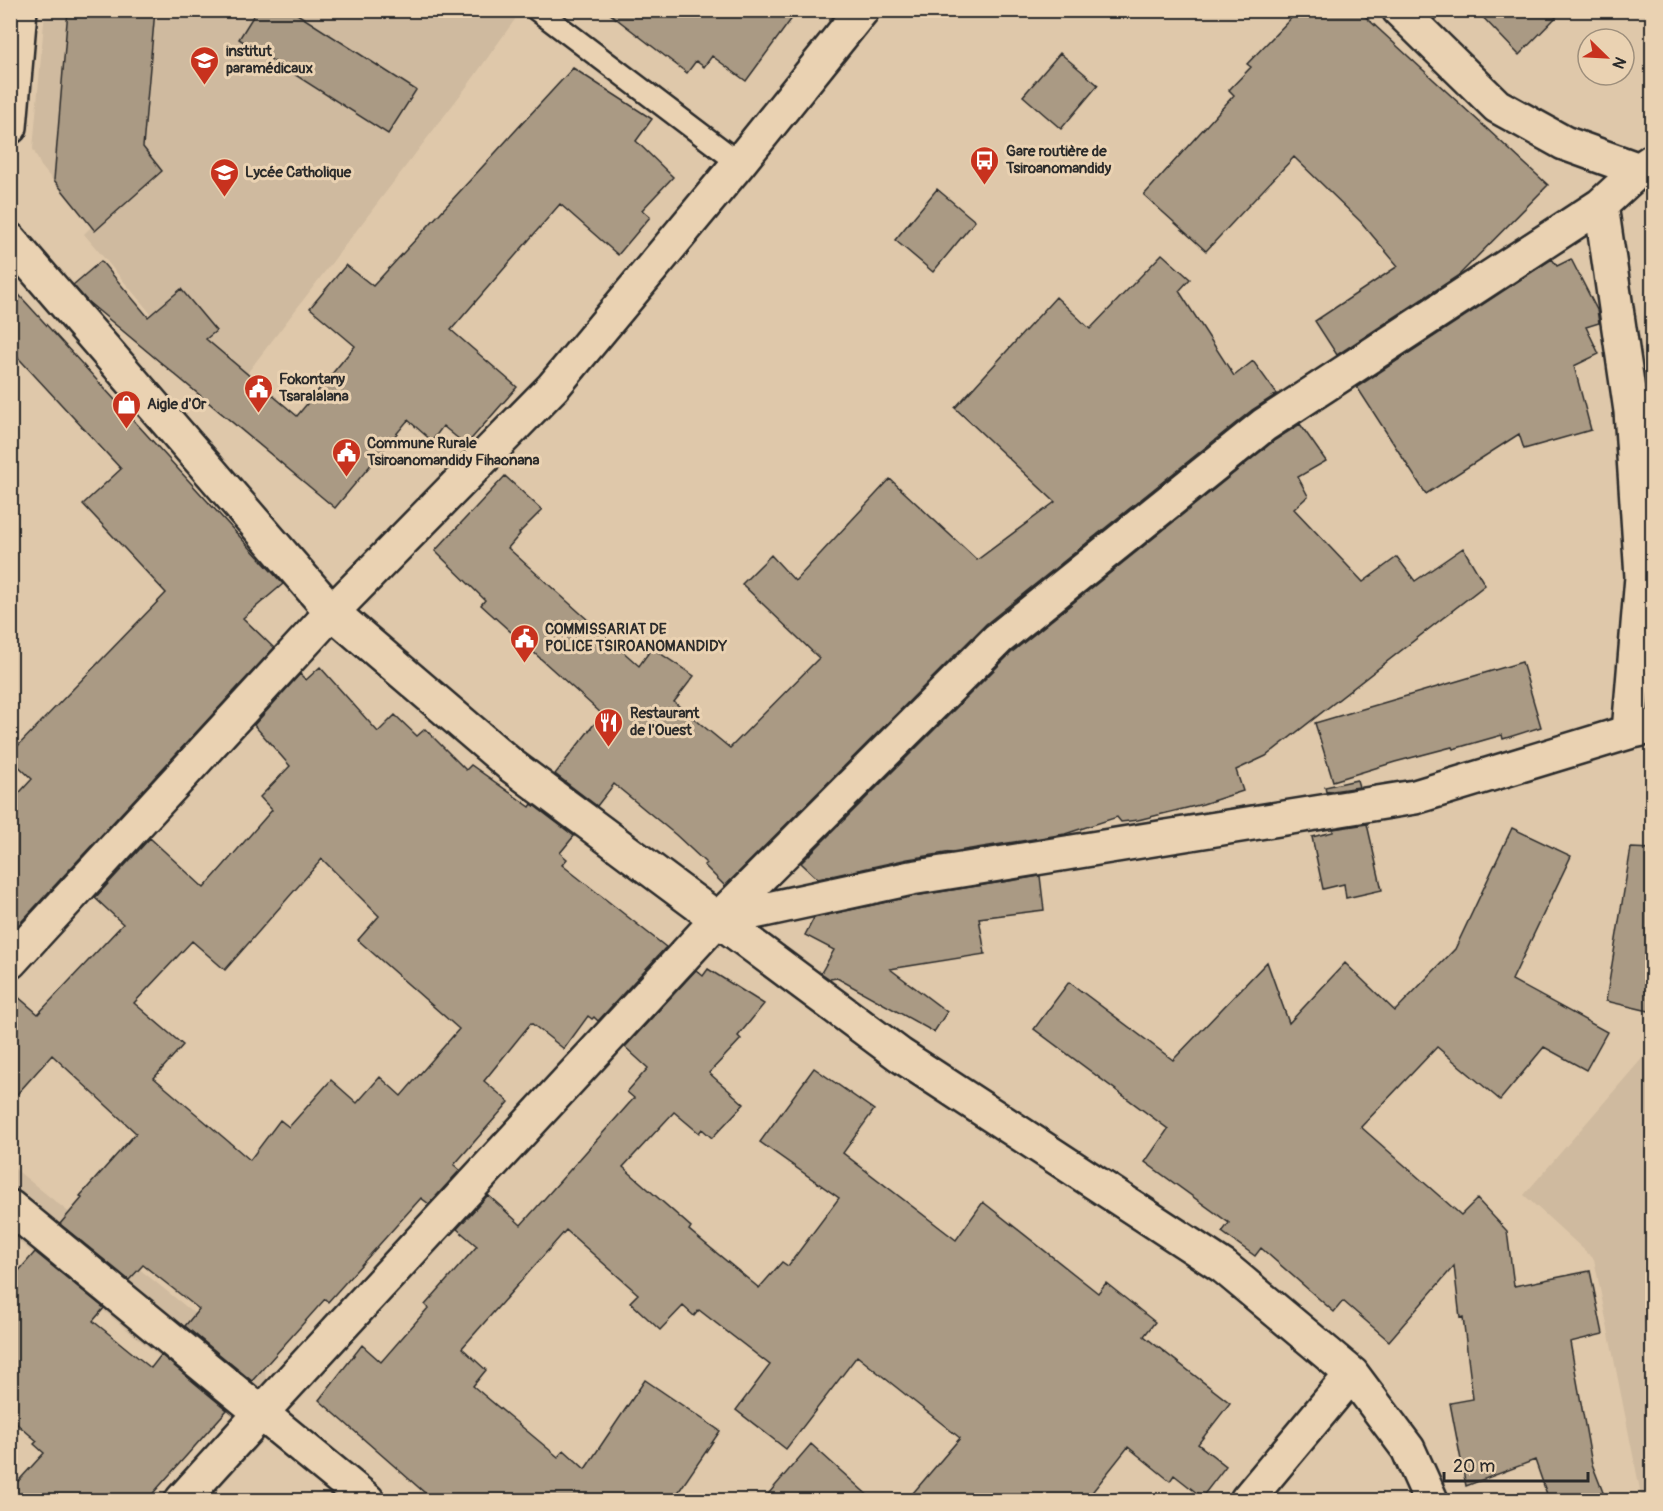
<svg xmlns="http://www.w3.org/2000/svg" width="1663" height="1511" font-family="Pangolin,sans-serif">
	<style>
		.built { fill: #cfba9f }
		.building { fill: #aa9a84; stroke: #2b2b2b; stroke-width: 1.5; fill-rule: evenodd }
		.lines { fill: none; stroke-linecap: round; stroke-linejoin: round }
		.service-casing { stroke: #2b2b2b; stroke-width: 26 }
		.pedestrian-casing { stroke: #2b2b2b; stroke-width: 38 }
		.minor-casing { stroke: #2b2b2b; stroke-width: 38 }
		.service { stroke: #ead2b2; stroke-width: 21 }
		.pedestrian { stroke: #ead2b2; stroke-width: 33 }
		.minor { stroke: #ead2b2; stroke-width: 33 }
		.labels { text-anchor: middle; dominant-baseline: central; stroke-width: 6; stroke-linejoin: round; paint-order: stroke }
		.poi-label { font-size: 15px; font-weight: bold; fill: #2b2b2b; stroke: #ead2b2; text-anchor: start }
	</style>
	<rect width="100%" height="100%" fill="#dfc8aa"/>
	<filter id="ink" filterUnits="userSpaceOnUse"><feTurbulence type="fractalNoise" baseFrequency=".0167" numOctaves="2"/><feDisplacementMap in="SourceGraphic" scale="12" xChannelSelector="R" yChannelSelector="G"/><feConvolveMatrix kernelMatrix="1 2 1 2 8 2 1 2 1" color-interpolation-filters="sRGB"/></filter>
	<g filter="url(#ink)">
		<!-- built -->
		<path class="built" d="M45 11H521L471 81 225 402 84 234 91 227 41 166 33 149Z
			M1652 1047V1500H1642L1594 1259 1524 1195Z
			M10 1165 265 1370 271 1432 208 1500H161L235 1418 11 1235Z"/>
		<!-- building -->
		<path class="building" d="M68 10H155L143 147 162 171 95 231 54 180Z
			M257 10H291L416 90 388 134 239 39Z
			M605 10H798L746 81 712 56 704 67 696 61 687 73Z
			M1299 10H1358L1548 185 1459 275 1337 355 1315 321 1398 266 1361 222 1294 157 1206 251 1144 195 1234 95 1229 90 1251 67 1247 64Z
			M1476 10H1563L1519 55Z
			M1060 53 1098 85 1061 129 1023 96Z
			M573 68 652 119 636 141 673 177 642 210 650 217 618 255 560 204 451 330 517 387 466 445 443 426 432 441 408 420 335 508 87 301 73 285 101 261 148 317 181 289 216 331 206 339 297 416 355 346 310 308 346 265 373 286Z
			M937 189 975 221 933 272 895 240Z
			M1162 254 1190 279 1179 291 1234 376 1253 361 1277 394 1252 410 986 624 725 886 704 865 706 863 676 835 614 784 597 806 555 774 602 714 481 605 485 600 435 551 505 476 542 510 519 533 520 534 508 548 639 666 652 648 694 676 674 702 730 748 819 658 742 584 771 555 795 581 890 479 977 560 1055 502 955 408 1056 297 1090 329Z
			M1552 259 1557 266 1571 259 1597 310 1599 323 1586 327 1599 354 1574 366 1591 430 1524 449 1519 434 1426 494 1357 387Z
			M10 285 283 584 243 618 274 648 10 934V803L32 779 10 758V754L166 593 83 504 121 469 10 349Z
			M1300 424 1326 461 1298 477 1308 496 1294 509 1363 582 1397 557 1415 581 1463 548 1485 585 1266 756 1236 770 1243 791 1203 804 1138 820 1121 822 1117 817 1065 834 908 859 818 879 801 863 1011 653 1275 440Z
			M1522 662 1541 727 1503 739 1502 735 1453 749 1452 747 1395 762 1333 781 1315 723Z
			M320 667 378 732 395 715 417 736 425 729 466 770 471 765 530 807 532 804 574 836 560 853 567 859 562 865 666 947 598 1021 594 1017 592 1019 588 1016 564 1049 531 1023 484 1081 509 1102 454 1165 460 1170 429 1204 421 1198 328 1302 325 1299 252 1381 185 1326 199 1309 143 1265 129 1280 60 1224 82 1198 80 1196 136 1133 52 1055 10 1102V990L38 1014 123 924 95 898 150 838 204 888 272 810 260 797 290 766 254 725 300 674 306 680ZM322 859 379 916 358 940 459 1029 401 1096 380 1077 357 1103 331 1080 289 1127 280 1120 250 1160 154 1078 183 1045 134 1003 192 941 225 970Z
			M1357 780 1359 787 1326 792 1325 787Z
			M1367 824 1382 890 1346 898 1344 884 1323 889 1312 837 1333 832V829Z
			M1512 828 1571 856 1512 980 1607 1032 1586 1070 1544 1047 1500 1100 1437 1047 1361 1127 1461 1215 1477 1199 1507 1231 1514 1286 1590 1271 1603 1334 1570 1342 1592 1464 1606 1500H1549L1535 1460 1466 1486 1450 1403 1473 1399 1463 1317 1460 1318 1454 1266 1389 1341 1343 1301 1334 1312 1261 1248 1255 1256 1222 1232 1229 1223 1145 1162 1168 1129 1034 1029 1069 982 1173 1060 1267 962 1289 1023 1345 963 1395 1011 1455 949Z
			M1631 848 1653 849V1012L1606 1001Z
			M1040 876 1044 910 979 918 985 954 890 969 947 1012 934 1032 837 978 830 979 821 973 834 950 805 935 814 918 914 896Z
			M708 969 764 1004 738 1036 741 1039 709 1073 744 1104 712 1138 702 1129 699 1133 674 1112 623 1167 691 1227 689 1230 759 1288 782 1262 788 1266 839 1198 760 1142 814 1068 874 1110 843 1153 956 1240 983 1202 1098 1293 1106 1283 1155 1322 1144 1336 1230 1403 1198 1444 1226 1466 1202 1497 1174 1475 1170 1481 1128 1447 1086 1500H907L960 1438 857 1356 786 1449 736 1410 770 1365 699 1310 694 1316 683 1306 660 1330 630 1302 638 1294 566 1230 462 1348 486 1370 473 1386 558 1457 564 1450 585 1469 645 1380 720 1431 673 1500H433L319 1400 362 1345 381 1362 428 1308 425 1305 477 1246 457 1229 488 1195 521 1225 634 1098 627 1092 648 1068 625 1047 696 970 703 976Z
			M35 1252 104 1308 93 1321 151 1368 161 1355 227 1410 147 1500H10V1490L44 1453 34 1444 37 1441 10 1418V1281Z
			M811 1444 873 1500H763Z"/>
		<g class="lines">
			<defs>
				<path id="service" d="M537 10 739 163"/>
				<path id="pedestrian" d="M10 962 332 612
					M10 1207 261 1413"/>
				<path id="minor" d="M1399 10 1497 106 1564 143 1639 170 1652 161
					M10 127 20 10
					M1601 205 1631 411 1642 577 1629 732
					M10 240 332 612 512 766 900 1055 1224 1267 1352 1374 1408 1449 1431 1500
					M332 612 553 387 739 163 862 10
					M717 920 911 878 1415 797 1629 732 1652 727
					M261 1413 367 1500
					M182 1500 261 1413 717 920 998 639 1264 425 1601 205 1639 170
					M1247 1500 1352 1374"/>
			</defs>
			<!-- service casing -->
			<use href="#service" class="service-casing"/>
			<!-- pedestrian casing -->
			<use href="#pedestrian" class="pedestrian-casing"/>
			<!-- minor casing -->
			<use href="#minor" class="minor-casing"/>
			<!-- service -->
			<use href="#service" class="service"/>
			<!-- pedestrian -->
			<use href="#pedestrian" class="pedestrian"/>
			<!-- minor -->
			<use href="#minor" class="minor"/>
		</g>
	</g>
	<!-- icons -->
	<defs>
		<symbol id="university-pin" viewBox="-11 -11 22 30"><path d="M0 17L-7.5 6A9.5 9.5 0 1 1 7.5 6Z" fill="#c8321e" stroke="#ead2b2"/><path d="M0-5L7-2L0 1L-7-2ZM-4 1L0 2.5L4 1V4Q0 6-4 4Z" fill="#fff"/></symbol>
		<symbol id="bus-pin" viewBox="-11 -11 22 30"><path d="M0 17L-7.5 6A9.5 9.5 0 1 1 7.5 6Z" fill="#c8321e" stroke="#ead2b2"/><path d="M-5-6H5V4H4V6H2V4H-2V6H-4V4H-5ZM-3.5-4V0h7V-4ZM-3.5 1.2v1.5H-2V1.2ZM2 1.2v1.5H3.5V1.2Z" fill="#fff"/></symbol>
		<symbol id="school-pin" viewBox="-11 -11 22 30"><path d="M0 17L-7.5 6A9.5 9.5 0 1 1 7.5 6Z" fill="#c8321e" stroke="#ead2b2"/><path d="M0-5L7-2L0 1L-7-2ZM-4 1L0 2.5L4 1V4Q0 6-4 4Z" fill="#fff"/></symbol>
		<symbol id="civic-pin" viewBox="-11 -11 22 30"><path d="M0 17L-7.5 6A9.5 9.5 0 1 1 7.5 6Z" fill="#c8321e" stroke="#ead2b2"/><path d="M-.6-6.5H3V-4.5H.6V-3L4-1V1h2V6H-6V1h2V-1L-.6-3ZM-1.2 2.5V6h2.4V2.5Z" fill="#fff"/></symbol>
		<symbol id="shop-pin" viewBox="-11 -11 22 30"><path d="M0 17L-7.5 6A9.5 9.5 0 1 1 7.5 6Z" fill="#c8321e" stroke="#ead2b2"/><path d="M-5-2.5h2.3a2.7 3.5 0 0 1 5.4 0H5L5.5 6h-11ZM-1.5-2.5h3a1.5 2.3 0 0 0-3 0Z" fill="#fff"/></symbol>
		<symbol id="restaurant-pin" viewBox="-11 -11 22 30"><path d="M0 17L-7.5 6A9.5 9.5 0 1 1 7.5 6Z" fill="#c8321e" stroke="#ead2b2"/><path d="M-5-6h1v4h1v-4h1v4h1v-4h1v5L-1.5 .5V6h-2V.5L-5-1ZM5-6V6H3V1.5H1.5Q1.5-4 5-6Z" fill="#fff"/></symbol>
	</defs>
	<g fill-rule="evenodd">
		<use href="#university-pin" x="188" y="44" width="33" height="45"/>
		<use href="#bus-pin" x="968" y="144" width="33" height="45"/>
		<use href="#school-pin" x="208" y="156" width="33" height="45"/>
		<use href="#civic-pin" x="242" y="372" width="33" height="45"/>
		<use href="#shop-pin" x="110" y="388" width="33" height="45"/>
		<use href="#civic-pin" x="330" y="436" width="33" height="45"/>
		<use href="#civic-pin" x="508" y="622" width="33" height="45"/>
		<use href="#restaurant-pin" x="592" y="706" width="33" height="45"/>
	</g>
	<g class="labels">
		<!-- poi labels -->
		<g class="poi-label">
			<text x="226" y="51">institut<tspan x="226" dy="17">paramédicaux</tspan></text>
			<text x="1006" y="151">Gare routière de<tspan x="1006" dy="17">Tsiroanomandidy</tspan></text>
			<text x="245" y="172">Lycée Catholique</text>
			<text x="279" y="379">Fokontany<tspan x="279" dy="17">Tsaralalana</tspan></text>
			<text x="147" y="404">Aigle d'Or</text>
			<text x="367" y="443">Commune Rurale<tspan x="367" dy="17">Tsiroanomandidy Fihaonana</tspan></text>
			<text x="545" y="629">COMMISSARIAT DE<tspan x="545" dy="17">POLICE TSIROANOMANDIDY</tspan></text>
			<text x="630" y="713">Restaurant<tspan x="630" dy="17">de l'Ouest</tspan></text>
		</g>
	</g>
	<!-- margin -->
	<rect width="1663" height="1511" fill="none" stroke="#ead2b2" stroke-width="36"/>
	<rect x="18" y="18" width="1627" height="1475" fill="none" stroke="#2b2b2b" stroke-width="2" filter="url(#ink)"/>
	<!-- north arrow -->
	<g transform="translate(1606 57) rotate(114)"><circle r="28" fill="#ead2b2" stroke="#9e8f7c" stroke-width="1.5"/>
	<path d="M0-4.5L10 22L0 15L-10 22Z" fill="#c8321e"/>
	<text y="-9" font-size="16" font-weight="bold" text-anchor="middle" fill="#2b2b2b">N</text>
	</g>
	<!-- scale -->
	<path d="M1444 1472v9h144v-9" fill="none" stroke="#2b2b2b" stroke-width="3"/>
	<text x="1453" y="1472" font-size="18" fill="#2b2b2b" stroke="#ead2b2" stroke-width="4.5" paint-order="stroke">20 m</text>
</svg>
